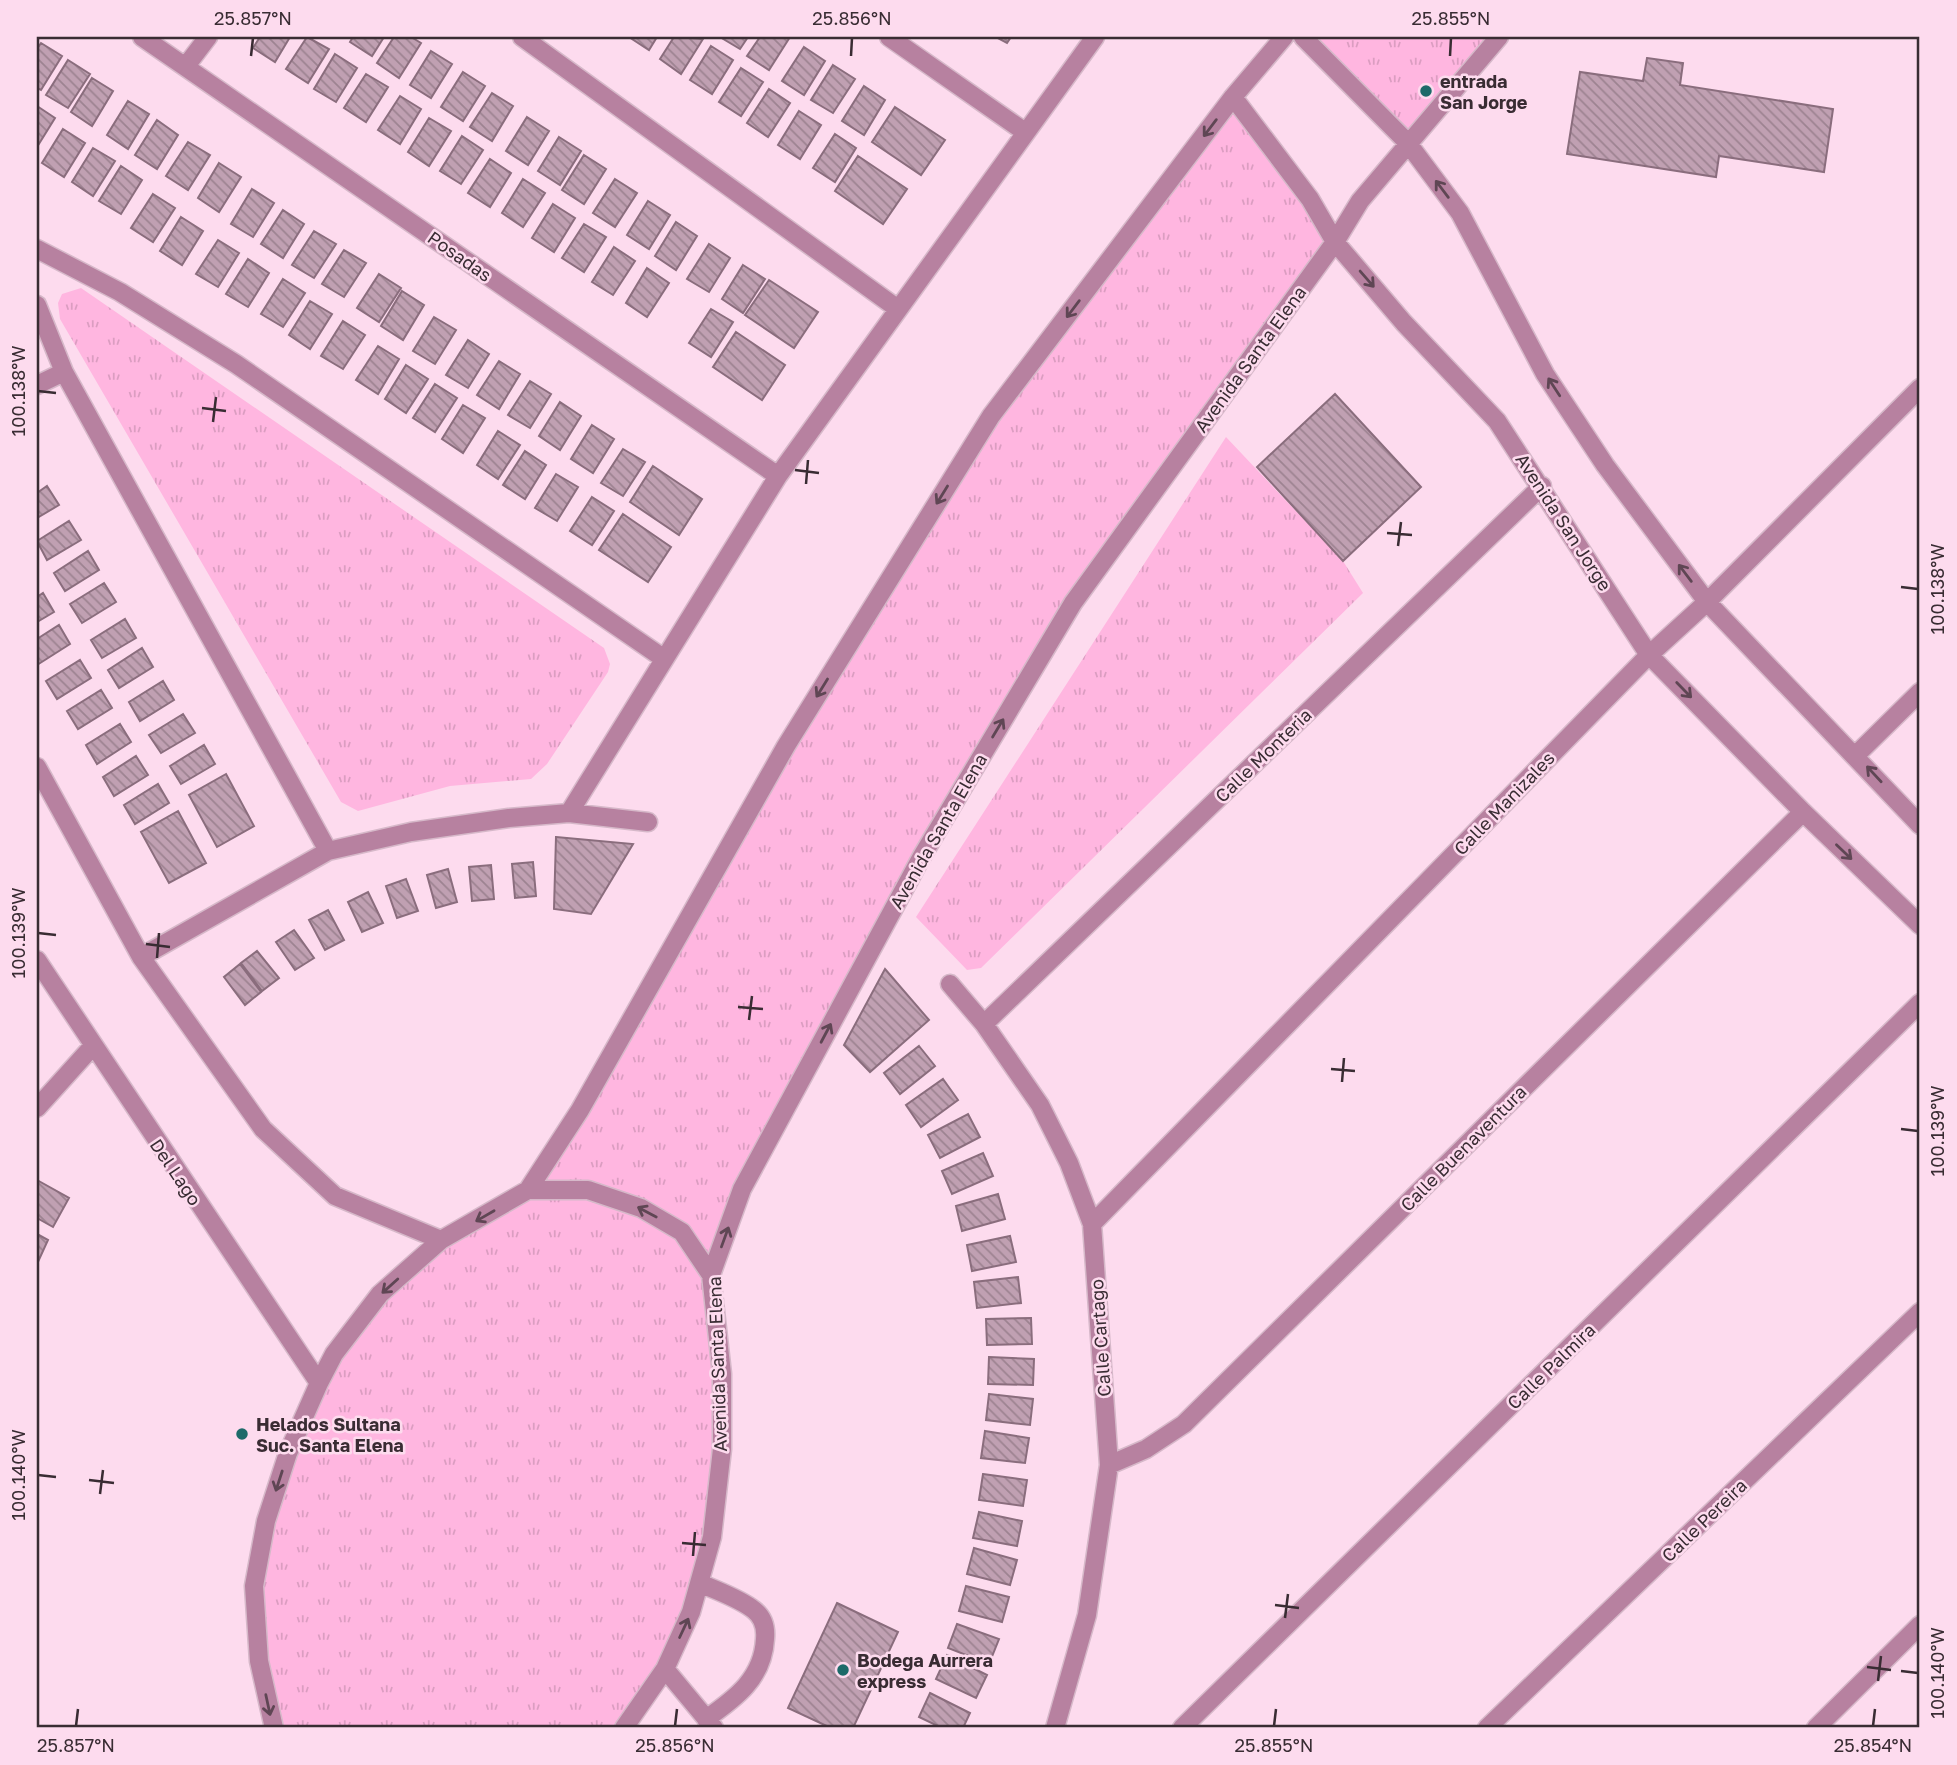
<svg xmlns="http://www.w3.org/2000/svg" width="1957" height="1765" font-family="'Golos Text',sans-serif">
	<style>
		.grass { fill: url(#grass-tufts) }
		.building { fill: url(#building-back-hatch); stroke: #8a6d7d; stroke-width: 2 }
		.lines { fill: none; stroke-linecap: round; stroke-linejoin: round }
		.minor-casing { stroke: #d6b8c9; stroke-width: 21 }
		.minor { stroke: #b781a0; stroke-width: 18 }
		.oneway { stroke: #5f4654 }
		.ticks { fill: none; stroke: #392c33; stroke-width: 2.5 }
		.poi-dot { fill: #1d6a69; stroke: #fddbee; stroke-width: 2.5 }
		.labels { text-anchor: middle; dominant-baseline: central; stroke-width: 5; stroke-linejoin: round; paint-order: stroke }
		.poi-label { font-size: 18px; font-weight: bold; fill: #392c33; stroke: #fddbee; text-anchor: start }
		.street-label { font-size: 18px; fill: #392c33; stroke: #fddbee }
		.neatline { fill: none; stroke: #392c33; stroke-width: 2.5 }
		.ticks-label { font-size: 18px; text-anchor: middle; fill: #392c33 }
	</style>
	<defs>
		<pattern id="grass-tufts" width="24" height="20" patternUnits="userSpaceOnUse" patternTransform="scale(1.75)"><rect width="24" height="20" fill="#ffb6e0"/><path d="M3 7l-1-3M5 7V3M7 7l1-3M15 17l-1-3M17 17v-4M19 17l1-3" fill="none" stroke="#db9dc1"/></pattern>
		<pattern id="building-back-hatch" width="6" height="6" patternUnits="userSpaceOnUse" patternTransform="scale(1.75)"><rect width="6" height="6" fill="#c0a0b2"/><path d="M-1 5l2 2M0 0l6 6M5-1l2 2" fill="none" stroke="#9d8391"/></pattern>
	</defs>
	<rect width="100%" height="100%" fill="#fddbee"/>
	<!-- grass -->
	<path class="grass" d="M1303 37H1499L1407 142Z
		M1233 97 1335 242 1073 603 742 1189 711 1275 722 1449 691 1612 624 1728H274L254 1586 266 1521 334 1354 441 1240 528 1190 991 416Z
		M81 288 604 648 610 664 608 672 547 764 531 779 450 786 358 811 341 802 60 319 58 303 62 294Z
		M1226 437 1343 561 1363 593 981 968 967 970 916 917Z"/>
	<!-- building -->
	<path class="building" d="M260 37H290L275 62 253 48Z
		M307 37 329 49 308 83 286 69Z
		M353 37H384L372 56 350 42Z
		M394 37H411L421 43 399 78 377 63Z
		M629 37H657L649 50Z
		M674 37 703 39 681 74 660 59Z
		M720 37H748L740 49Z
		M760 37H790L769 70 747 56Z
		M996 37H1011L1007 43Z
		M41 43 62 56 41 90 37 88V49Z
		M711 46 733 60 712 94 690 80Z
		M804 47 825 61 804 95 782 81Z
		M431 51 452 64 431 98 410 85Z
		M335 54 357 68 336 102 314 89Z
		M1647 58 1683 63 1680 85 1833 109 1824 172 1719 156 1716 177 1567 154 1580 72 1643 81Z
		M68 60 90 74 68 108 46 95Z
		M833 65 855 79 833 113 811 100Z
		M741 68 763 82 741 116 719 102Z
		M463 72 485 86 463 121 441 107Z
		M366 74 388 87 366 122 344 108Z
		M92 78 113 91 92 126 71 112Z
		M864 86 885 100 864 135 842 121Z
		M769 89 790 103 768 137 747 123Z
		M492 93 513 106 492 141 470 127Z
		M400 96 421 109 400 144 378 130Z
		M128 101 149 114 128 149 107 135Z
		M37 106 55 118 37 147Z
		M895 107 945 140 921 175 872 142Z
		M799 111 821 125 800 159 778 145Z
		M527 117 549 131 528 165 506 151Z
		M429 118 451 131 429 166 408 152Z
		M157 120 178 135 157 169 135 155Z
		M63 129 85 143 64 177 42 163Z
		M835 134 856 148 835 182 813 168Z
		M462 136 483 150 461 184 440 171Z
		M559 137 581 151 560 185 538 171Z
		M188 142 210 155 188 190 166 176Z
		M93 148 115 161 93 196 72 182Z
		M584 155 606 169 584 204 562 190Z
		M858 156 907 189 883 224 835 191Z
		M490 159 511 173 490 207 468 193Z
		M219 163 241 177 219 212 198 198Z
		M121 166 142 180 121 214 99 201Z
		M523 179 545 193 523 227 502 213Z
		M615 179 637 193 615 227 593 213Z
		M252 189 274 203 253 237 231 224Z
		M153 194 175 208 153 242 131 228Z
		M648 201 670 215 649 249 627 235Z
		M553 204 575 218 554 252 532 238Z
		M283 210 304 224 283 258 261 244Z
		M181 217 203 231 182 265 160 251Z
		M676 222 697 236 676 270 655 256Z
		M584 224 606 237 584 272 562 258Z
		M314 231 336 244 314 278 292 265Z
		M218 240 239 253 218 287 196 274Z
		M709 244 730 258 709 292 687 279Z
		M614 247 635 261 613 295 592 282Z
		M344 250 366 263 344 297 322 284Z
		M248 259 269 273 248 307 226 294Z
		M743 265 765 279 743 313 722 299Z
		M647 268 669 283 647 317 626 303Z
		M379 274 401 288 379 322 357 308Z
		M283 279 305 293 283 327 261 314Z
		M769 280 818 312 794 348 745 315Z
		M402 291 424 305 403 340 381 326Z
		M310 301 332 314 310 349 289 335Z
		M711 309 733 322 711 357 689 343Z
		M434 317 456 330 435 364 413 351Z
		M343 321 365 335 343 369 321 356Z
		M736 332 785 365 762 400 713 367Z
		M468 340 489 354 468 388 446 375Z
		M378 346 399 359 378 394 356 380Z
		M499 361 520 374 499 409 477 395Z
		M406 365 428 379 406 413 385 399Z
		M530 381 551 394 530 428 508 415Z
		M435 384 457 398 435 432 413 418Z
		M1335 394 1421 487 1343 561 1257 467Z
		M560 402 581 416 560 450 539 436Z
		M463 405 485 418 463 453 442 439Z
		M592 425 614 439 593 473 571 459Z
		M498 431 520 445 498 479 477 465Z
		M623 449 645 462 623 496 601 483Z
		M525 451 546 465 525 499 503 485Z
		M653 466 702 499 679 535 630 502Z
		M556 474 578 487 557 521 535 508Z
		M47 486 59 505 37 518V493Z
		M592 497 614 511 592 545 570 531Z
		M623 514 671 547 648 582 599 550Z
		M69 521 81 540 47 560 37 541Z
		M88 551 99 570 65 591 54 573Z
		M104 583 116 602 82 623 70 604Z
		M43 593 54 612 37 622V597Z
		M125 619 136 638 102 658 91 640Z
		M59 625 70 644 37 665V639Z
		M142 648 153 667 119 688 108 670Z
		M80 660 91 678 57 699 46 681Z
		M163 681 174 700 140 721 129 702Z
		M101 690 112 708 78 729 67 711Z
		M183 714 195 733 161 753 149 735Z
		M120 724 131 742 97 764 86 745Z
		M204 745 215 764 181 784 170 766Z
		M136 756 148 775 114 796 103 777Z
		M226 774 254 826 217 847 189 795Z
		M158 784 169 803 135 824 124 805Z
		M178 811 206 863 169 883 141 832Z
		M556 837 633 844 591 914 554 909Z
		M533 862 536 896 515 898 512 864Z
		M491 865 494 899 472 901 469 867Z
		M448 869 457 902 436 908 427 875Z
		M406 879 418 911 397 918 386 886Z
		M368 892 383 923 362 932 348 902Z
		M328 910 344 940 325 950 309 920Z
		M294 930 314 958 295 970 276 942Z
		M257 951 279 978 262 991 241 963Z
		M240 964 261 992 245 1005 224 977Z
		M885 969 929 1020 870 1072 844 1045Z
		M919 1046 935 1066 900 1094 884 1073Z
		M943 1079 958 1100 921 1127 906 1105Z
		M968 1114 980 1137 940 1158 928 1135Z
		M983 1153 993 1176 952 1194 942 1171Z
		M37 1180 69 1198 53 1227 37 1218Z
		M998 1194 1005 1219 962 1231 956 1206Z
		M37 1234 48 1240 37 1264Z
		M1010 1236 1016 1262 972 1271 967 1245Z
		M1018 1277 1021 1303 977 1308 974 1282Z
		M1031 1318 1032 1344 987 1345 986 1319Z
		M989 1357 1034 1359 1033 1385 988 1384Z
		M989 1394 1033 1399 1030 1425 986 1420Z
		M985 1431 1029 1438 1025 1463 981 1458Z
		M983 1474 1027 1480 1023 1506 979 1500Z
		M979 1512 1022 1521 1017 1546 973 1538Z
		M974 1548 1017 1560 1010 1585 967 1574Z
		M966 1586 1009 1597 1002 1622 959 1611Z
		M837 1603 898 1632 853 1728H831L788 1708Z
		M957 1624 999 1639 989 1664 948 1648Z
		M947 1655 987 1675 976 1698 936 1679Z
		M930 1693 970 1713 963 1728H942L919 1717Z"/>
	<g class="lines">
		<defs>
			<path id="minor" d="M142 37 778 476
				M522 37 898 309
				M889 37 1025 132
				M1303 37 1407 142 1460 213 1545 374 1605 465 1707 602 1920 825
				M186 66 208 37
				M1233 97 1310 199 1335 242 1404 323 1497 421 1649 655 1803 812 1920 925
				M37 249 120 292 236 364 663 658
				M37 305 64 372 328 851
				M37 385 64 372
				M1856 755 1920 692
				M37 767 141 957 263 1129 335 1196 441 1240
				M569 813 778 476 1095 37
				M141 957 328 851 411 832 509 818 569 813 648 822
				M37 960 319 1383
				M950 984 984 1024 1040 1105 1069 1163 1092 1224 1109 1465 1087 1615 1055 1728
				M984 1024 1542 486
				M37 1108 92 1047
				M528 1190 580 1110 786 746 991 416 1233 97 1284 37
				M1092 1224 1649 655 1707 602 1920 388
				M1109 1465 1146 1449 1184 1424 1803 812
				M700 1583C717 1591 739 1598 754 1610 763 1617 766 1628 765 1639 763 1678 736 1698 706 1719
				M665 1669 714 1728
				M274 1728 259 1661 254 1586 266 1521 288 1453 319 1383 334 1354 380 1294 441 1240 528 1190H588L641 1208 682 1232 711 1275
				M624 1728 665 1669 691 1612 712 1537 722 1449V1374L711 1275 742 1189 922 856 1073 603 1335 242 1360 201 1499 37
				M1182 1728 1920 1003
				M1487 1728 1920 1312
				M1816 1728 1920 1625"/>
		</defs>
		<!-- minor casing -->
		<use href="#minor" class="minor-casing"/>
		<!-- minor -->
		<use href="#minor" class="minor"/>
	</g>
	<!-- one-way arrows -->
	<defs><path id="oneway-shaft" d="M-6 0H5M1.5-3L5.5 0L1.5 3" fill="none" stroke-width="1.6" stroke-linecap="round" stroke-linejoin="round" transform="scale(1.75)"/></defs>
	<g class="oneway">
		<use href="#oneway-shaft" transform="translate(1210 128) rotate(127)"/>
		<use href="#oneway-shaft" transform="translate(1442 189) rotate(-127)"/>
		<use href="#oneway-shaft" transform="translate(1367 279) rotate(49)"/>
		<use href="#oneway-shaft" transform="translate(1073 309) rotate(127)"/>
		<use href="#oneway-shaft" transform="translate(1554 387) rotate(-123)"/>
		<use href="#oneway-shaft" transform="translate(942 495) rotate(122)"/>
		<use href="#oneway-shaft" transform="translate(1685 573) rotate(-127)"/>
		<use href="#oneway-shaft" transform="translate(822 688) rotate(122)"/>
		<use href="#oneway-shaft" transform="translate(1684 690) rotate(46)"/>
		<use href="#oneway-shaft" transform="translate(998 728) rotate(-59)"/>
		<use href="#oneway-shaft" transform="translate(1874 774) rotate(-133)"/>
		<use href="#oneway-shaft" transform="translate(1844 852) rotate(44)"/>
		<use href="#oneway-shaft" transform="translate(826 1033) rotate(-62)"/>
		<use href="#oneway-shaft" transform="translate(647 1212) rotate(-152)"/>
		<use href="#oneway-shaft" transform="translate(485 1216) rotate(150)"/>
		<use href="#oneway-shaft" transform="translate(725 1237) rotate(-70)"/>
		<use href="#oneway-shaft" transform="translate(390 1286) rotate(138)"/>
		<use href="#oneway-shaft" transform="translate(279 1481) rotate(108)"/>
		<use href="#oneway-shaft" transform="translate(684 1628) rotate(-65)"/>
		<use href="#oneway-shaft" transform="translate(268 1705) rotate(78)"/>
	</g>
	<!-- ticks -->
	<path class="ticks" d="M251 56 253 38M851 56 852 38M1450 56 1451 38M38 391 56 393M202 408 226 411M213 422 216 397M795 470 819 473M806 484 808 460M1387 533 1412 535M1398 546 1401 522M1901 587 1918 589M38 933 56 935M146 944 170 947M157 958 159 933M738 1007 763 1009M749 1020 752 996M1331 1069 1355 1071M1342 1082 1344 1058M1901 1129 1918 1131M38 1475 56 1477M89 1480 114 1483M100 1494 103 1470M682 1543 706 1545M693 1556 695 1532M1275 1605 1299 1608M1285 1618 1288 1594M1867 1667 1891 1670M1901 1671 1918 1673M1878 1681 1881 1656M76 1726 78 1709M675 1726 677 1709M1274 1726 1276 1709M1873 1726 1875 1709"/>
	<!-- markers -->
	<g class="poi-dot">
		<circle cx="1426" cy="91" r="7"/>
		<circle cx="242" cy="1434" r="7"/>
		<circle cx="843" cy="1670" r="7"/>
	</g>
	<g class="labels">
		<!-- poi labels -->
		<g class="poi-label">
			<text x="1440" y="81">entrada<tspan x="1440" dy="21">San Jorge</tspan></text>
			<text x="256" y="1424">Helados Sultana<tspan x="256" dy="21">Suc. Santa Elena</tspan></text>
			<text x="857" y="1660">Bodega Aurrera<tspan x="857" dy="21">express</tspan></text>
		</g>
		<!-- street labels -->
		<g class="street-label">
			<text transform="translate(460 256) rotate(35)">Posadas</text>
			<text transform="translate(1250 359) rotate(-54)">Avenida Santa Elena</text>
			<text transform="translate(1564 522) rotate(57)">Avenida San Jorge</text>
			<text transform="translate(1263 755) rotate(-44)">Calle Monteria</text>
			<text transform="translate(1504 803) rotate(-46)">Calle Manizales</text>
			<text transform="translate(938 831) rotate(-60)">Avenida Santa Elena</text>
			<text transform="translate(1463 1148) rotate(-45)">Calle Buenaventura</text>
			<text transform="translate(176 1172) rotate(56)">Del Lago</text>
			<text transform="translate(1100 1338) rotate(-94)">Calle Cartago</text>
			<text transform="translate(717 1364) rotate(-92)">Avenida Santa Elena</text>
			<text transform="translate(1551 1366) rotate(-44)">Calle Palmira</text>
			<text transform="translate(1704 1520) rotate(-44)">Calle Pereira</text>
		</g>
	</g>
	<!-- border -->
	<rect width="1957" height="1765" fill="none" stroke="#fddbee" stroke-width="77"/>
	<rect x="38" y="38" width="1880" height="1688" class="neatline"/>
	<g class="ticks-label">
		<text x="253" y="25">25.857°N</text>
		<text x="852" y="25">25.856°N</text>
		<text x="1451" y="25">25.855°N</text>
		<text transform="translate(19 391) rotate(-90)" y="6">100.138°W</text>
		<text transform="translate(1938 589) rotate(-90)" y="6">100.138°W</text>
		<text transform="translate(19 933) rotate(-90)" y="6">100.139°W</text>
		<text transform="translate(1938 1131) rotate(-90)" y="6">100.139°W</text>
		<text transform="translate(19 1475) rotate(-90)" y="6">100.140°W</text>
		<text transform="translate(1938 1673) rotate(-90)" y="6">100.140°W</text>
		<text x="76" y="1752">25.857°N</text>
		<text x="675" y="1752">25.856°N</text>
		<text x="1274" y="1752">25.855°N</text>
		<text x="1873" y="1752">25.854°N</text>
	</g>
</svg>
